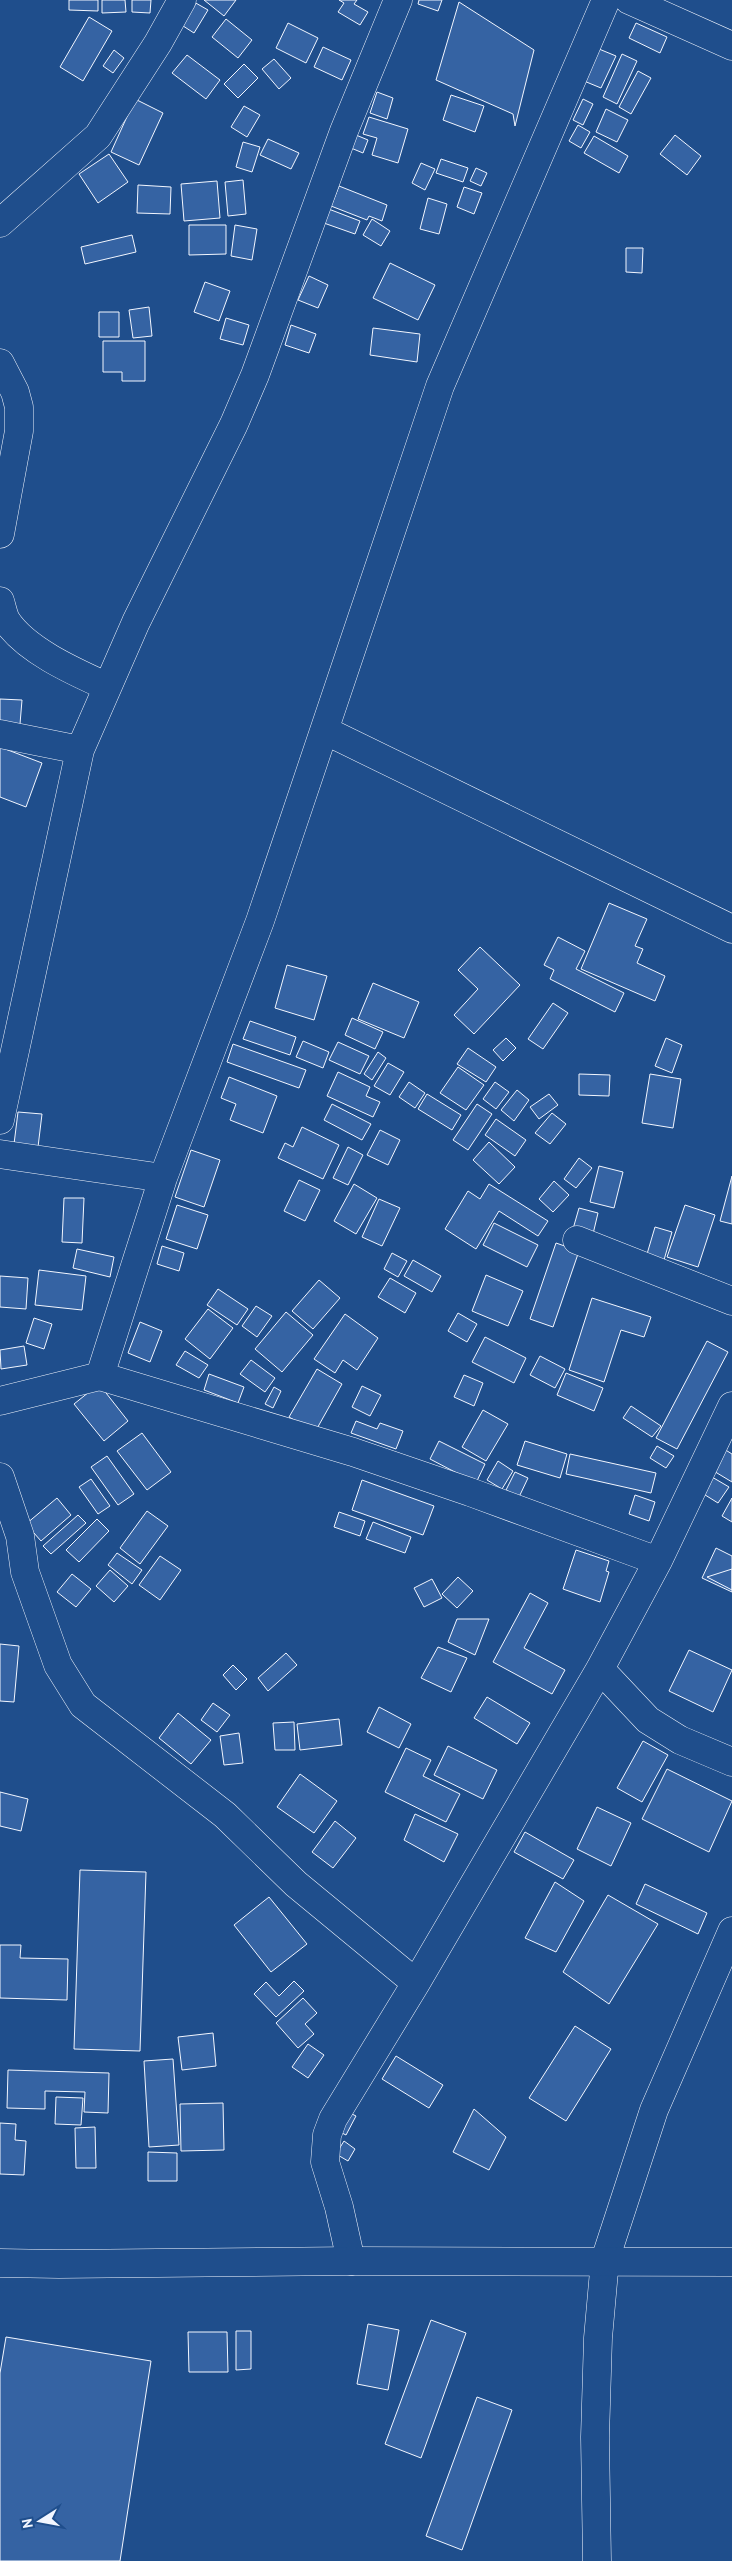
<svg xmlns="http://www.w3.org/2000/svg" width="732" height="2561" font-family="'PT Sans',sans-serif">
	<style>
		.building { fill: #3563a3; stroke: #f2f6ff }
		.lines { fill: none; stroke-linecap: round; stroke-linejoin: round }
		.minor-casing { stroke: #f2f6ff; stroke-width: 29 }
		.major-casing { stroke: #f2f6ff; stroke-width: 29 }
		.minor { stroke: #1f4e8c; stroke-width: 28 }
		.major { stroke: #1f4e8c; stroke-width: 28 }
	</style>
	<rect width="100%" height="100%" fill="#1f4e8c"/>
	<!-- building -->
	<path class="building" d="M69 0H98V11L69 10Z
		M102 0H125L126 12 102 13Z
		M132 0H151L150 13 132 12Z
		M204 0H236L224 16Z
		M339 0H357L354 4 368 12 360 25 338 12 344 3Z
		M419 0H442L438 11 418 4Z
		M194 2 208 10 194 33 180 24Z
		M459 2 534 50 515 126 513 114 436 80Z
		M89 17 112 31 83 81 60 67Z
		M226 19 252 40 238 58 212 37Z
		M288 23 318 38 306 63 276 48Z
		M636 23 667 37 660 53 629 38Z
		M323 47 351 60 342 80 314 67Z
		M599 49 616 56 601 88 584 81Z
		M114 50 124 58 113 73 103 66Z
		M622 54 637 61 617 104 603 97Z
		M187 55 220 80 206 99 172 73Z
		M274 59 291 78 279 89 262 69Z
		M244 64 258 78 238 98 224 84Z
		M638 71 651 78 631 114 619 107Z
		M377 92 393 98 387 119 370 113Z
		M451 95 484 106 475 132 443 120Z
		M135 99 163 113 139 165 111 152Z
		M583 99 593 104 583 125 573 120Z
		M244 106 260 115 247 137 231 127Z
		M606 109 628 120 617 142 596 132Z
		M369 117 408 129 398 163 372 155 377 138 363 134Z
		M578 125 590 132 581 148 569 141Z
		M356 135 368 140 363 153 351 148Z
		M675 135 701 156 687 175 660 154Z
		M594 136 628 156 619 173 584 153Z
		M268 139 299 153 291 169 260 155Z
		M243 142 260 147 252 172 236 167Z
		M109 154 128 182 98 203 79 174Z
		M441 159 468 168 463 182 436 173Z
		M421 163 435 169 425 190 412 183Z
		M476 168 487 173 481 186 470 181Z
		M243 180 246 214 228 216 225 182Z
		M217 181 220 218 184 221 181 184Z
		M138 185 171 187 170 214 137 213Z
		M339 186 387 205 382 221 369 216 367 220 331 206Z
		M464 187 482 193 474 214 457 207Z
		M428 198 447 204 439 234 420 229Z
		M326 208 360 221 355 234 321 222Z
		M372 219 390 231 381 246 363 235Z
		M189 225H226V254L189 255Z
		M235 225 257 229 252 260 231 256Z
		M132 235 136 252 85 264 81 247Z
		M626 248H643L642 273 626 272Z
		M390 263 435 285 418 320 373 298Z
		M309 276 328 285 318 308 298 300Z
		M205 282 230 291 219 321 194 312Z
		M149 307 152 336 133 338 129 310Z
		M99 312H119V337H99Z
		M226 318 249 325 243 345 220 339Z
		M291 325 316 334 309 353 285 345Z
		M373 328 420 334 417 362 370 355Z
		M103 341H145V381H122V372H103Z
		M0 699 22 700 20 724 0 723Z
		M0 747 42 763 26 807 0 797Z
		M609 903 647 919 635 946 643 949 637 963 665 976 655 1001 581 969Z
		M558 937 585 951 576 969 624 993 615 1012 550 979 554 970 544 965Z
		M480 947 520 985 474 1034 454 1015 478 989 458 970Z
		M287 965 327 976 314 1020 275 1008Z
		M373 983 419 1002 404 1038 358 1019Z
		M553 1003 568 1013 543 1049 528 1039Z
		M352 1018 383 1032 375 1049 345 1035Z
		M250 1021 296 1037 290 1055 243 1039Z
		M506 1038 516 1048 503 1061 493 1050Z
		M666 1038 682 1045 672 1073 655 1066Z
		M303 1041 329 1052 323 1068 296 1057Z
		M338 1042 369 1056 360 1074 329 1060Z
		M233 1044 306 1070 299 1088 227 1062Z
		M468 1048 496 1067 486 1082 457 1064Z
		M378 1052 386 1058 372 1080 364 1074Z
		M388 1063 404 1072 390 1095 374 1086Z
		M458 1067 484 1085 466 1110 440 1093Z
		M338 1072 370 1087 366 1096 380 1102 373 1117 327 1096Z
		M579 1074 610 1075 609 1096 579 1095Z
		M650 1074 681 1079 673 1128 642 1123Z
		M229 1077 277 1096 263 1133 230 1120 236 1104 221 1098Z
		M409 1082 425 1093 415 1108 399 1097Z
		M495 1082 509 1092 496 1109 483 1099Z
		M517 1090 529 1100 514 1121 501 1110Z
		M427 1094 461 1115 452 1130 418 1109Z
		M549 1094 558 1105 539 1119 530 1107Z
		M332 1104 371 1124 362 1140 324 1120Z
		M477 1104 492 1114 468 1150 453 1140Z
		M18 1112 42 1114 38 1147 14 1144Z
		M552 1113 566 1124 550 1144 535 1133Z
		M496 1119 526 1140 515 1156 485 1135Z
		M302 1127 339 1145 323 1179 278 1158 285 1143 293 1147Z
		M380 1130 400 1140 388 1165 367 1155Z
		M489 1142 515 1167 499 1184 473 1160Z
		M348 1147 363 1155 348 1185 333 1178Z
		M191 1150 220 1160 204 1207 175 1197Z
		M579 1158 592 1168 576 1188 564 1179Z
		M599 1166 623 1172 614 1208 590 1202Z
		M732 1176V1224L720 1221Z
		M299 1180 320 1190 305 1221 284 1211Z
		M554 1181 569 1195 553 1212 539 1199Z
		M354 1184 377 1198 356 1234 334 1221Z
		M489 1184 548 1221 538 1236 499 1211 476 1249 445 1229 468 1191 480 1199Z
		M64 1198H84L82 1243 62 1242Z
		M379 1199 400 1208 382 1246 362 1237Z
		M177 1205 208 1215 197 1249 166 1239Z
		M685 1205 715 1215 698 1267 667 1257Z
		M579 1208 598 1213 593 1234 573 1229Z
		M494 1223 538 1245 527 1267 483 1245Z
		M655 1227 672 1232 664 1260 647 1254Z
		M556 1243 579 1251 553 1327 530 1319Z
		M162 1246 184 1253 179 1271 157 1264Z
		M77 1249 114 1257 110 1277 73 1268Z
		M392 1253 407 1261 398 1277 384 1269Z
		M413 1260 441 1276 432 1292 404 1276Z
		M39 1270 86 1276 82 1310 35 1305Z
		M486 1275 523 1291 508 1326 472 1311Z
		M0 1276 28 1278 26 1309 0 1307Z
		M390 1278 416 1293 405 1313 378 1297Z
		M319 1280 340 1298 313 1329 292 1311Z
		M218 1289 248 1309 237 1325 207 1305Z
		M592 1298 651 1317 644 1337 621 1330 604 1382 569 1370Z
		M256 1306 272 1316 257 1337 242 1326Z
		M208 1309 233 1328 210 1359 185 1339Z
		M286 1312 313 1335 282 1372 255 1349Z
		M458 1313 477 1324 467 1342 448 1331Z
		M345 1314 378 1338 357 1370 343 1360 335 1373 314 1359Z
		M34 1318 52 1324 44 1349 26 1343Z
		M140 1322 162 1331 150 1362 128 1353Z
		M485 1337 526 1358 514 1383 472 1362Z
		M707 1341 728 1352 677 1449 656 1438Z
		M24 1346 27 1365 1 1369 0 1350Z
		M185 1351 208 1365 199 1378 176 1365Z
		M540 1356 565 1369 555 1388 530 1375Z
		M251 1360 275 1378 265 1392 240 1374Z
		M317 1369 342 1384 315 1432 289 1417Z
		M566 1373 603 1388 594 1411 557 1395Z
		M209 1374 244 1387 238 1403 204 1390Z
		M464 1375 483 1383 474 1406 454 1397Z
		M99 1384 128 1421 104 1441 74 1404Z
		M362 1386 381 1395 370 1416 352 1407Z
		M274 1387 281 1391 273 1408 265 1404Z
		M631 1406 661 1426 652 1437 623 1418Z
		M483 1410 508 1424 486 1461 462 1447Z
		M356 1421 377 1429 380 1423 403 1431 396 1449 351 1433Z
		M142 1433 171 1472 147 1490 117 1451Z
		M439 1441 485 1464 476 1483 430 1459Z
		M525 1441 567 1454 560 1478 517 1465Z
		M657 1446 674 1456 666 1468 650 1458Z
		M724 1449 732 1454V1482L712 1470Z
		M570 1454 656 1473 651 1493 566 1474Z
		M107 1456 134 1494 118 1505 91 1467Z
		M498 1461 513 1471 502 1489 487 1480Z
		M515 1472 528 1478 519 1497 506 1490Z
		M712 1477 729 1487 718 1503 702 1493Z
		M91 1479 110 1506 98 1514 79 1487Z
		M362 1480 434 1506 423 1535 352 1510Z
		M635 1495 655 1502 649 1521 629 1514Z
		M57 1498 71 1515 41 1541 26 1524Z
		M732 1498V1522L722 1516Z
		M147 1511 168 1526 140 1564 120 1548Z
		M339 1512 365 1521 360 1536 334 1527Z
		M78 1515 86 1523 51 1554 43 1546Z
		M97 1519 109 1531 79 1562 66 1550Z
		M373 1522 411 1537 405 1553 366 1539Z
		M716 1548 732 1556V1592L702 1578Z
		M576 1550 609 1561 606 1571 609 1572 600 1602 563 1589Z
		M117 1553 142 1570 132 1584 108 1565Z
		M160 1556 181 1570 160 1600 139 1585Z
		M732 1569V1590L707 1577Z
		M110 1570 128 1586 114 1602 96 1586Z
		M72 1574 91 1589 76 1607 57 1592Z
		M458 1577 473 1591 457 1608 442 1594Z
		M432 1579 442 1598 424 1607 414 1588Z
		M530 1593 548 1603 524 1648 565 1670 552 1694 493 1662Z
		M457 1619H489L475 1655 448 1642Z
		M0 1644 19 1646 14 1702 0 1701Z
		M438 1647 467 1658 451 1692 421 1678Z
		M689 1650 732 1670 713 1712 669 1691Z
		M286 1653 297 1665 268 1691 258 1678Z
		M233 1665 247 1679 236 1690 223 1675Z
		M487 1697 530 1723 517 1744 474 1718Z
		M213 1703 230 1715 217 1732 201 1720Z
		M379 1707 411 1724 399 1748 367 1732Z
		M178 1713 211 1740 191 1764 159 1738Z
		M339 1719 342 1745 300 1750 297 1724Z
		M294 1722 295 1750H275L273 1723Z
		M239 1733 243 1763 224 1765 220 1736Z
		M643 1741 668 1755 642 1802 617 1788Z
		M448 1746 497 1770 483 1799 434 1775Z
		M406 1748 431 1760 423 1776 460 1794 446 1822 385 1792Z
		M667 1769 732 1801 709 1852 642 1819Z
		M300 1774 337 1801 314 1833 277 1807Z
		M0 1792 28 1799 21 1831 0 1826Z
		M597 1807 631 1823 611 1866 577 1849Z
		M415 1814 458 1834 444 1862 404 1840Z
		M335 1821 356 1838 333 1868 312 1852Z
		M525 1832 574 1860 563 1879 514 1852Z
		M80 1870 146 1872 140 2051 74 2049Z
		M555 1882 584 1901 556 1952 525 1938Z
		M645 1884 707 1913 698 1934 636 1904Z
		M608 1895 658 1924 609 2004 563 1972Z
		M269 1897 307 1944 271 1972 234 1925Z
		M0 1945H21L20 1958 68 1959 67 2000 0 1998Z
		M294 1981 304 1991 276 2017 254 1994 266 1982 279 1996Z
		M303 1998 317 2013 305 2024 314 2034 298 2048 276 2023Z
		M575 2026 611 2049 566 2121 529 2098Z
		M213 2033 216 2066 182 2070 178 2037Z
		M308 2044 324 2055 308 2078 292 2067Z
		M396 2056 443 2085 429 2108 382 2079Z
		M173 2059 179 2145 149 2147 144 2061Z
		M8 2070 109 2073 108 2113 84 2112 85 2092 45 2091V2109L7 2108Z
		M56 2097 83 2098 81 2125 55 2124Z
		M223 2103 224 2150 181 2151 180 2104Z
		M474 2109 506 2137 489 2170 453 2152Z
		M348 2112 356 2116 346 2135 338 2131Z
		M0 2123 16 2124 15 2140 26 2141 24 2175 0 2174Z
		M95 2127 96 2168H76L75 2128Z
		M344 2141 355 2149 348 2161 336 2154Z
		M148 2152 177 2153V2181H148Z
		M431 2320 466 2333 421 2458 385 2444Z
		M368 2324 399 2330 388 2390 357 2384Z
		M236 2331H251V2369L236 2370Z
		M188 2332H227L228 2372H189Z
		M6 2337 151 2361 120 2561H0V2373Z
		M477 2397 512 2410 462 2550 426 2536Z"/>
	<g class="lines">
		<defs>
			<path id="minor" d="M629 0 732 46
				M0 223 98 136 158 43 182 0
				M0 363 15 392 19 407V431L0 534
				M0 601C2 607 3 614 6 620 25 650 75 672 106 686
				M326 731 732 929
				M0 734 80 750
				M0 1120 80 750 136 622 234 424 255 375 344 131 398 0
				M0 1154 163 1178
				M577 1240 732 1301
				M100 1376 163 1178 260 921 440 386 606 0
				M0 1401 100 1376 353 1452 470 1492 658 1561
				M0 1477 20 1536 25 1572 58 1665 83 1705 225 1815 296 1884 416 1983
				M600 1669 648 1720 680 1740 732 1762
				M351 2261 339 2207 325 2162 327 2135 333 2119 416 1983 600 1669 658 1561 732 1406
				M597 2561 595 2437 598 2338 605 2260 654 2110 732 1931"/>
			<path id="major" d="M0 2263 59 2264 351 2261 732 2262"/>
		</defs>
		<!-- minor casing -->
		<use href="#minor" class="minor-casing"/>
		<!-- major casing -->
		<use href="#major" class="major-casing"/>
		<!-- minor -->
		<use href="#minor" class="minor"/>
		<!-- major -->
		<use href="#major" class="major"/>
	</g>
	<!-- north arrow -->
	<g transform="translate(40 2521) rotate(259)" stroke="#1f4e8c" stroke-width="4" paint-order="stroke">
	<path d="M0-4L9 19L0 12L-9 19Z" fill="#f2f6ff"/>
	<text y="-8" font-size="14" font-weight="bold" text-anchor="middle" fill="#f2f6ff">N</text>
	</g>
</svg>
